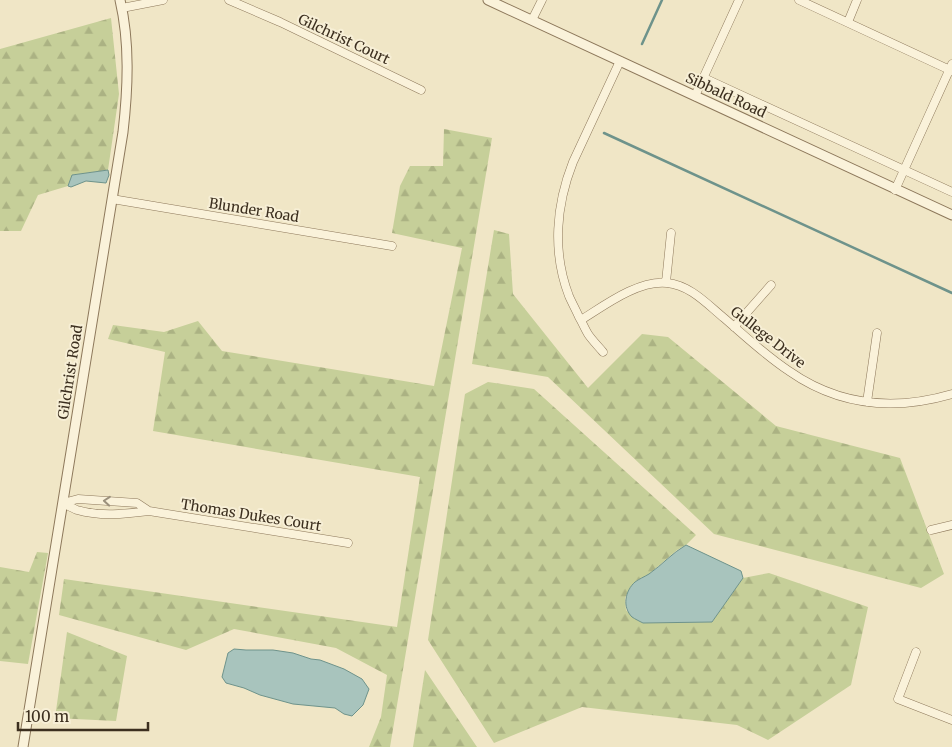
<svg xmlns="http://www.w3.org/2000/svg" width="952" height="747" font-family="Merriweather,serif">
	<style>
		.forest { fill: url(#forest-firs) }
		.water { fill: #a8c4bd; stroke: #6e938b }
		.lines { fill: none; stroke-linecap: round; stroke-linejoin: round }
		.stream { stroke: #6e938b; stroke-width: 2.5 }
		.minor-casing { stroke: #8d785b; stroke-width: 9 }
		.tertiary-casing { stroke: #8d785b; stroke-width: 11 }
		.minor { stroke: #faf2da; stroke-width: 8 }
		.tertiary { stroke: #faf2da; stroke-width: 9 }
		.oneway { stroke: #9b907c }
		.labels { text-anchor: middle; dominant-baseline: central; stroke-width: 4; stroke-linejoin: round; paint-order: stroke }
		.street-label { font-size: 14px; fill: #3c2f1f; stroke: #f7efd6 }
	</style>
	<defs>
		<pattern id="forest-firs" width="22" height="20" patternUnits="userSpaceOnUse" patternTransform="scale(1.25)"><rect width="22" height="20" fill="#c6cf99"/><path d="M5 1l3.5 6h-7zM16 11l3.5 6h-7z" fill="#abb283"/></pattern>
	</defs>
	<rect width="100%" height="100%" fill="#f0e6c6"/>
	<!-- forest -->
	<path class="forest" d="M111 18 119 94 108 170 72 175 68 186 38 195 21 231H0V49Z
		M444 129 492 138 390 747H369L381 717 387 675 336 648 234 629 186 650 59 615 64 579 397 627 420 477 153 431 165 352 108 339 113 325 164 332 198 321 222 351 434 386 462 248 392 233 400 186 410 166H443Z
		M494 230 509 234 513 294 588 388 642 334 668 337 776 426 900 458 944 574 921 588 714 534 548 377 472 364Z
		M488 382 534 389 696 535 686 545 677 550 648 575 636 581 630 588 625 598 626 610 633 617 643 623 712 622 743 578 769 573 868 607 851 685 768 740 737 725 582 707 494 743 428 640 465 394Z
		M37 552 48 553 28 664 0 661V567L29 572Z
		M67 632 127 656 116 721 55 718Z
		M425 670 477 747H413Z"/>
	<!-- water -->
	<path class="water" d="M108 170 109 175 106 183 86 181 71 187 68 186 72 175Z
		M686 545 741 571 743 578 712 622 643 623C639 621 635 619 632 617 622 607 625 591 635 582 639 579 644 577 649 574 662 565 672 553 686 545Z
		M234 649 246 650H273L293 653 311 659 320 660 344 669 362 679 369 689 363 705 352 716 344 714 335 708 293 704 260 695 244 688 226 683 222 677 228 653Z"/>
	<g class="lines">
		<!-- stream -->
		<path class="stream" d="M642 44 662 0
			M604 133 952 293"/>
		<defs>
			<path id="minor" d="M229 0 280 22 421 90
				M799 0 952 71
				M122 8 163 0
				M532 20 542 0
				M848 22 857 0
				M704 78 952 192
				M695 96 739 0
				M895 190 952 64
				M112 199 392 246
				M666 282 671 233
				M581 320C605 305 638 280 667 283 690 285 707 304 724 318 745 336 766 356 789 371 839 406 894 411 952 394
				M734 327 771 285
				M603 352C598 346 592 340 588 334 585 329 582 322 579 317 576 310 572 303 569 296 552 252 556 205 573 162L620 61
				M867 402 877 333
				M63 503C67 505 72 508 77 510 101 517 125 514 149 511L348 543
				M63 503 78 499 137 503 149 511
				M931 530 952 525
				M916 652 898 699 952 720"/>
			<path id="tertiary" d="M488 0 952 215
				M23 747 123 132C128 88 130 43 120 0"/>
		</defs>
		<!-- minor casing -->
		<use href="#minor" class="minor-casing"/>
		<!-- tertiary casing -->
		<use href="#tertiary" class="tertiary-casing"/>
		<!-- minor -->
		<use href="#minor" class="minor"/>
		<!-- tertiary -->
		<use href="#tertiary" class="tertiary"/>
	</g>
	<!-- one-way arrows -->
	<defs><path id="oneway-chevron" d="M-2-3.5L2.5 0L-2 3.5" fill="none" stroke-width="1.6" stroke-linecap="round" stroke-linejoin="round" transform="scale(1.25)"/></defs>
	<use class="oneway" href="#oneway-chevron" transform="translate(107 501) rotate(-175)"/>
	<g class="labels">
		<!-- street labels -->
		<g class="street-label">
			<text transform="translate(344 39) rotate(25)">Gilchrist Court</text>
			<text transform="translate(726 95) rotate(25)">Sibbald Road</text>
			<text transform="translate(254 210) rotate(9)">Blunder Road</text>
			<text transform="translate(768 337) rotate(38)">Gullege Drive</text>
			<text transform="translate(70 372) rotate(-81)">Gilchrist Road</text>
			<text transform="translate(251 515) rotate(9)">Thomas Dukes Court</text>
		</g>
	</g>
	<!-- scale -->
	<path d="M18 722v8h130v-8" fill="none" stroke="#3c2f1f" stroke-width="2.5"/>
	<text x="25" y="722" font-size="15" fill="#3c2f1f" stroke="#f7efd6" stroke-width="4" paint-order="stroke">100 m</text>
</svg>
